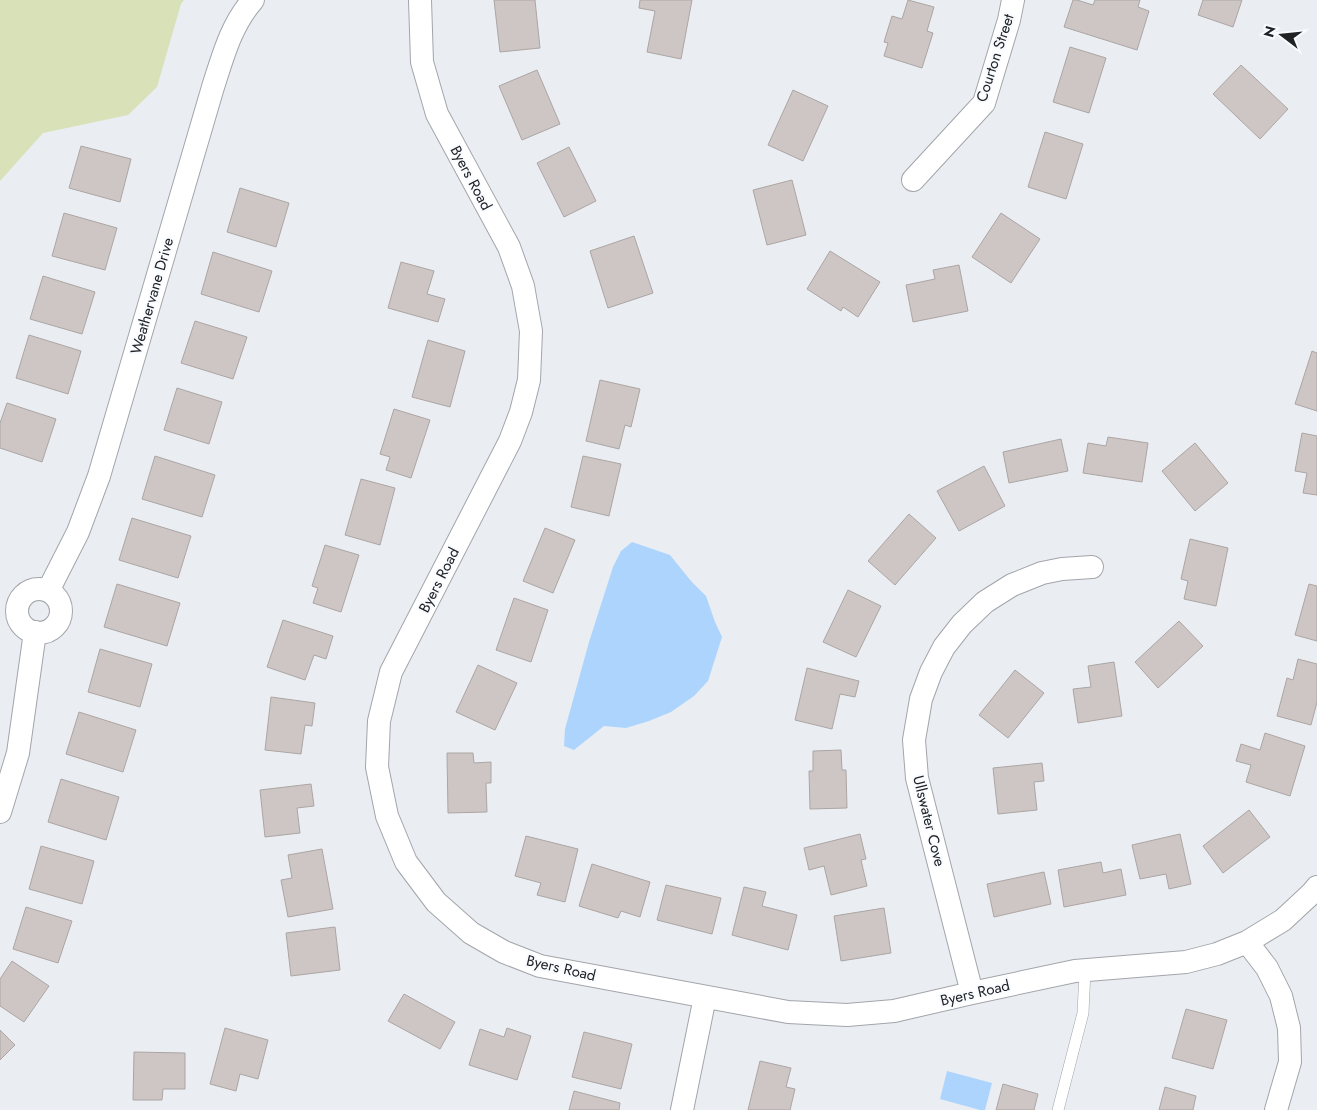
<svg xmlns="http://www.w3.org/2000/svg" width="1317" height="1110" font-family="Jost,sans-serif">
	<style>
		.green { fill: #d8e1b8 }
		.water { fill: #acd4fc }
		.building { fill: #cdc6c4; stroke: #aca5a4 }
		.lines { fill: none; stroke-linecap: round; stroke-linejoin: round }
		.service-casing { stroke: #a2a5aa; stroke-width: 12 }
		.minor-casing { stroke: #a2a5aa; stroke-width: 24 }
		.service { stroke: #fff; stroke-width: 11 }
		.minor { stroke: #fff; stroke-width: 22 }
		.labels { text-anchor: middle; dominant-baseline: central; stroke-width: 4; stroke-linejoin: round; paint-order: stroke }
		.street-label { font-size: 15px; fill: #212224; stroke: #f8fbff }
	</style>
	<rect width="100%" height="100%" fill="#eaeef3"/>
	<!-- green -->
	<path class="green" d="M0 0H184L181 4 157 87 128 115 43 133 0 181Z"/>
	<!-- water -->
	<path class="water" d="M632 542 670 555 691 581 706 596 715 622 722 637 708 681 694 696 671 712 649 721 626 728 604 726 574 750 564 746 565 729 589 642 613 567 621 551Z
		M947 1071 992 1083 985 1110H980L940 1099Z"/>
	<!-- building -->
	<path class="building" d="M494 0H535L540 48 500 52Z
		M640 0H692L681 59 647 52 655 11 639 8Z
		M908 0 934 7 927 31 933 33 922 68 884 56 888 43 884 42 892 16 902 19Z
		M1073 0H1077L1093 5 1095 0H1140L1138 7 1149 11 1137 50 1064 27Z
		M1203 0H1242L1233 27 1198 15Z
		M1070 47 1106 58 1089 113 1053 102Z
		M1241 65 1288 109 1260 139 1213 94Z
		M537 70 560 124 522 140 499 86Z
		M793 90 828 106 803 161 768 145Z
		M1045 132 1083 144 1066 199 1028 187Z
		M81 146 131 159 120 202 69 188Z
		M569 147 596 201 564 217 537 163Z
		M792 180 806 235 767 245 753 190Z
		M240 188 289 203 276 247 227 232Z
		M64 213 117 228 105 270 52 256Z
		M1001 213 1040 239 1011 283 972 257Z
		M634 236 653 293 608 308 590 251Z
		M830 251 880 282 858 317 843 307 841 311 807 289Z
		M213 252 272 271 259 312 201 294Z
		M401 262 434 271 427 294 445 299 438 322 388 308Z
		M959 265 968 311 913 322 906 285 935 279 933 270Z
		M43 276 95 292 82 334 30 319Z
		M195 321 247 337 233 379 181 363Z
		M29 335 81 351 68 394 16 378Z
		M428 340 465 351 450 407 412 397Z
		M1312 351 1317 353V411L1295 404Z
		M600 380 640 389 631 427 625 425 619 449 586 441Z
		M177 388 222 402 209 444 164 430Z
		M7 403 56 419 42 462 0 448V423Z
		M394 409 430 420 411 478 386 470 390 457 380 454Z
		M1302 433 1317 436V495L1303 493 1307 473 1295 471Z
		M1108 437 1148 443 1142 482 1083 473 1088 443 1106 446Z
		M1061 439 1068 471 1009 483 1003 452Z
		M1195 443 1228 483 1195 511 1162 471Z
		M155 456 215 475 202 517 142 499Z
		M583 456 621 464 609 516 571 507Z
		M984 466 1005 506 959 531 937 491Z
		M361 479 395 488 380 545 345 535Z
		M909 514 936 538 895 585 868 561Z
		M132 518 191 536 178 578 119 560Z
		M545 528 575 540 553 593 523 581Z
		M1190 539 1228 548 1216 606 1184 599 1188 581 1181 579Z
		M325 545 359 555 341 612 313 603 318 588 312 586Z
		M117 584 180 603 167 646 104 627Z
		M1309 584 1317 586V641L1295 635Z
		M848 590 881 606 856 657 823 642Z
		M514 598 548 610 531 662 496 650Z
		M283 620 333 636 326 659 314 655 305 680 267 667Z
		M1179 621 1203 646 1158 688 1135 662Z
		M100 649 152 664 140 707 88 692Z
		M1298 659 1317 664V702L1311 725 1277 716 1287 678 1293 680Z
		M1114 662 1122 716 1078 723 1073 689 1091 687 1088 666Z
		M478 665 517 683 495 730 456 712Z
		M807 668 859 681 855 697 840 694 832 729 795 720Z
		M1015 670 1044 693 1008 738 979 715Z
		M271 697 315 703 312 726 305 725 301 754 265 750Z
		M79 712 136 730 123 772 66 754Z
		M1265 733 1305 746 1290 796 1246 782 1251 765 1236 761 1241 744 1260 750Z
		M841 750 842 770H846L847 808 810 809 809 771H813V751Z
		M447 753H473L474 763 491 762V783H486L487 812 448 813Z
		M1042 763 1044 781 1034 782 1037 810 998 814 993 768Z
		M61 779 119 797 106 840 48 822Z
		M311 784 314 806 297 808 300 833 265 837 260 790Z
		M1249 810 1270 837 1223 873 1203 846Z
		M860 834 866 859 861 860 867 886 831 895 824 866 809 870 804 848Z
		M1180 834 1191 884 1169 889 1166 874 1140 879 1132 845Z
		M526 836 578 849 565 902 537 895 541 883 515 876Z
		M41 846 94 861 82 904 29 889Z
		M322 849 333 909 288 917 281 880 292 878 288 855Z
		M1101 862 1103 873 1121 869 1126 895 1064 907 1058 870Z
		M592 864 650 882 640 917 621 911 618 918 579 906Z
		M1044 872 1051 904 994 917 987 884Z
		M666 885 721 898 712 934 657 920Z
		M744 887 766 892 762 906 797 915 788 950 732 935Z
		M26 907 72 921 58 963 13 949Z
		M884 908 891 953 841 961 834 916Z
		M335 927 340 970 291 976 286 933Z
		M12 961 49 986 24 1022 0 1006V979Z
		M404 994 455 1022 440 1049 388 1021Z
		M1186 1009 1227 1020 1213 1069 1172 1058Z
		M225 1028 268 1040 258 1079 240 1074 236 1091 210 1084Z
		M507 1028 531 1036 517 1080 469 1065 480 1029 504 1037Z
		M0 1030 15 1045 0 1060Z
		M584 1032 632 1044 621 1089 572 1077Z
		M134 1052 185 1053V1089H163L162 1100H133Z
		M760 1061 791 1068 786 1087 795 1089 790 1110H748Z
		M1003 1084 1038 1094 1034 1110H996Z
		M1165 1087 1196 1096 1193 1110H1159Z
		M574 1091 620 1103 619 1110H569Z"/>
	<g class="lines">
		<defs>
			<path id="service" d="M1058 1110 1083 1013 1085 971"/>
			<path id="minor" d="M420 0 422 62 437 114 509 247 523 286 531 331 529 380 521 412 510 441 391 672 379 721 377 767 387 816 406 862 436 902 471 933 504 952 540 966 788 1012 847 1015 894 1011 972 993 1075 971 1186 962 1217 954 1247 942 1283 920 1312 893 1317 887
				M913 180 984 103 1009 20 1013 0
				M17 611a22 22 0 1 1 44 0a22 22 0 1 1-44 0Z
				M48 591 78 532 99 476 213 87C223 56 231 25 253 0
				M0 812 18 753 35 632
				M1247 942 1267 968 1281 996 1289 1028 1290 1062 1276 1110
				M972 993 917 778 914 740 921 699 931 672 944 647 962 624 985 602 1012 585 1042 573 1062 569 1092 567
				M682 1110 705 997"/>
		</defs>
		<!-- service casing -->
		<use href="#service" class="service-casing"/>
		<!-- minor casing -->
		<use href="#minor" class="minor-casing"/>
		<!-- service -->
		<use href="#service" class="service"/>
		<!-- minor -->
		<use href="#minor" class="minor"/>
	</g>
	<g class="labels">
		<!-- street labels -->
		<g class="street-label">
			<text transform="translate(995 58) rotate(-72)">Courton Street</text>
			<text transform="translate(471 178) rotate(62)">Byers Road</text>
			<text transform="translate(152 296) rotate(-74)">Weathervane Drive</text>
			<text transform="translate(439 580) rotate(-63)">Byers Road</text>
			<text transform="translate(929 821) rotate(76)">Ullswater Cove</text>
			<text transform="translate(561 968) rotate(13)">Byers Road</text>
			<text transform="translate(975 993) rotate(-13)">Byers Road</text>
		</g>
	</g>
	<!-- north arrow -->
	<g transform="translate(1282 35) rotate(286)" stroke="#f8fbff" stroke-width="4" paint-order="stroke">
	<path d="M0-4L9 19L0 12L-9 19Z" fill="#212224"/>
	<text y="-8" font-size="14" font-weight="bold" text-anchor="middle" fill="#212224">N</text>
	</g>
</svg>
